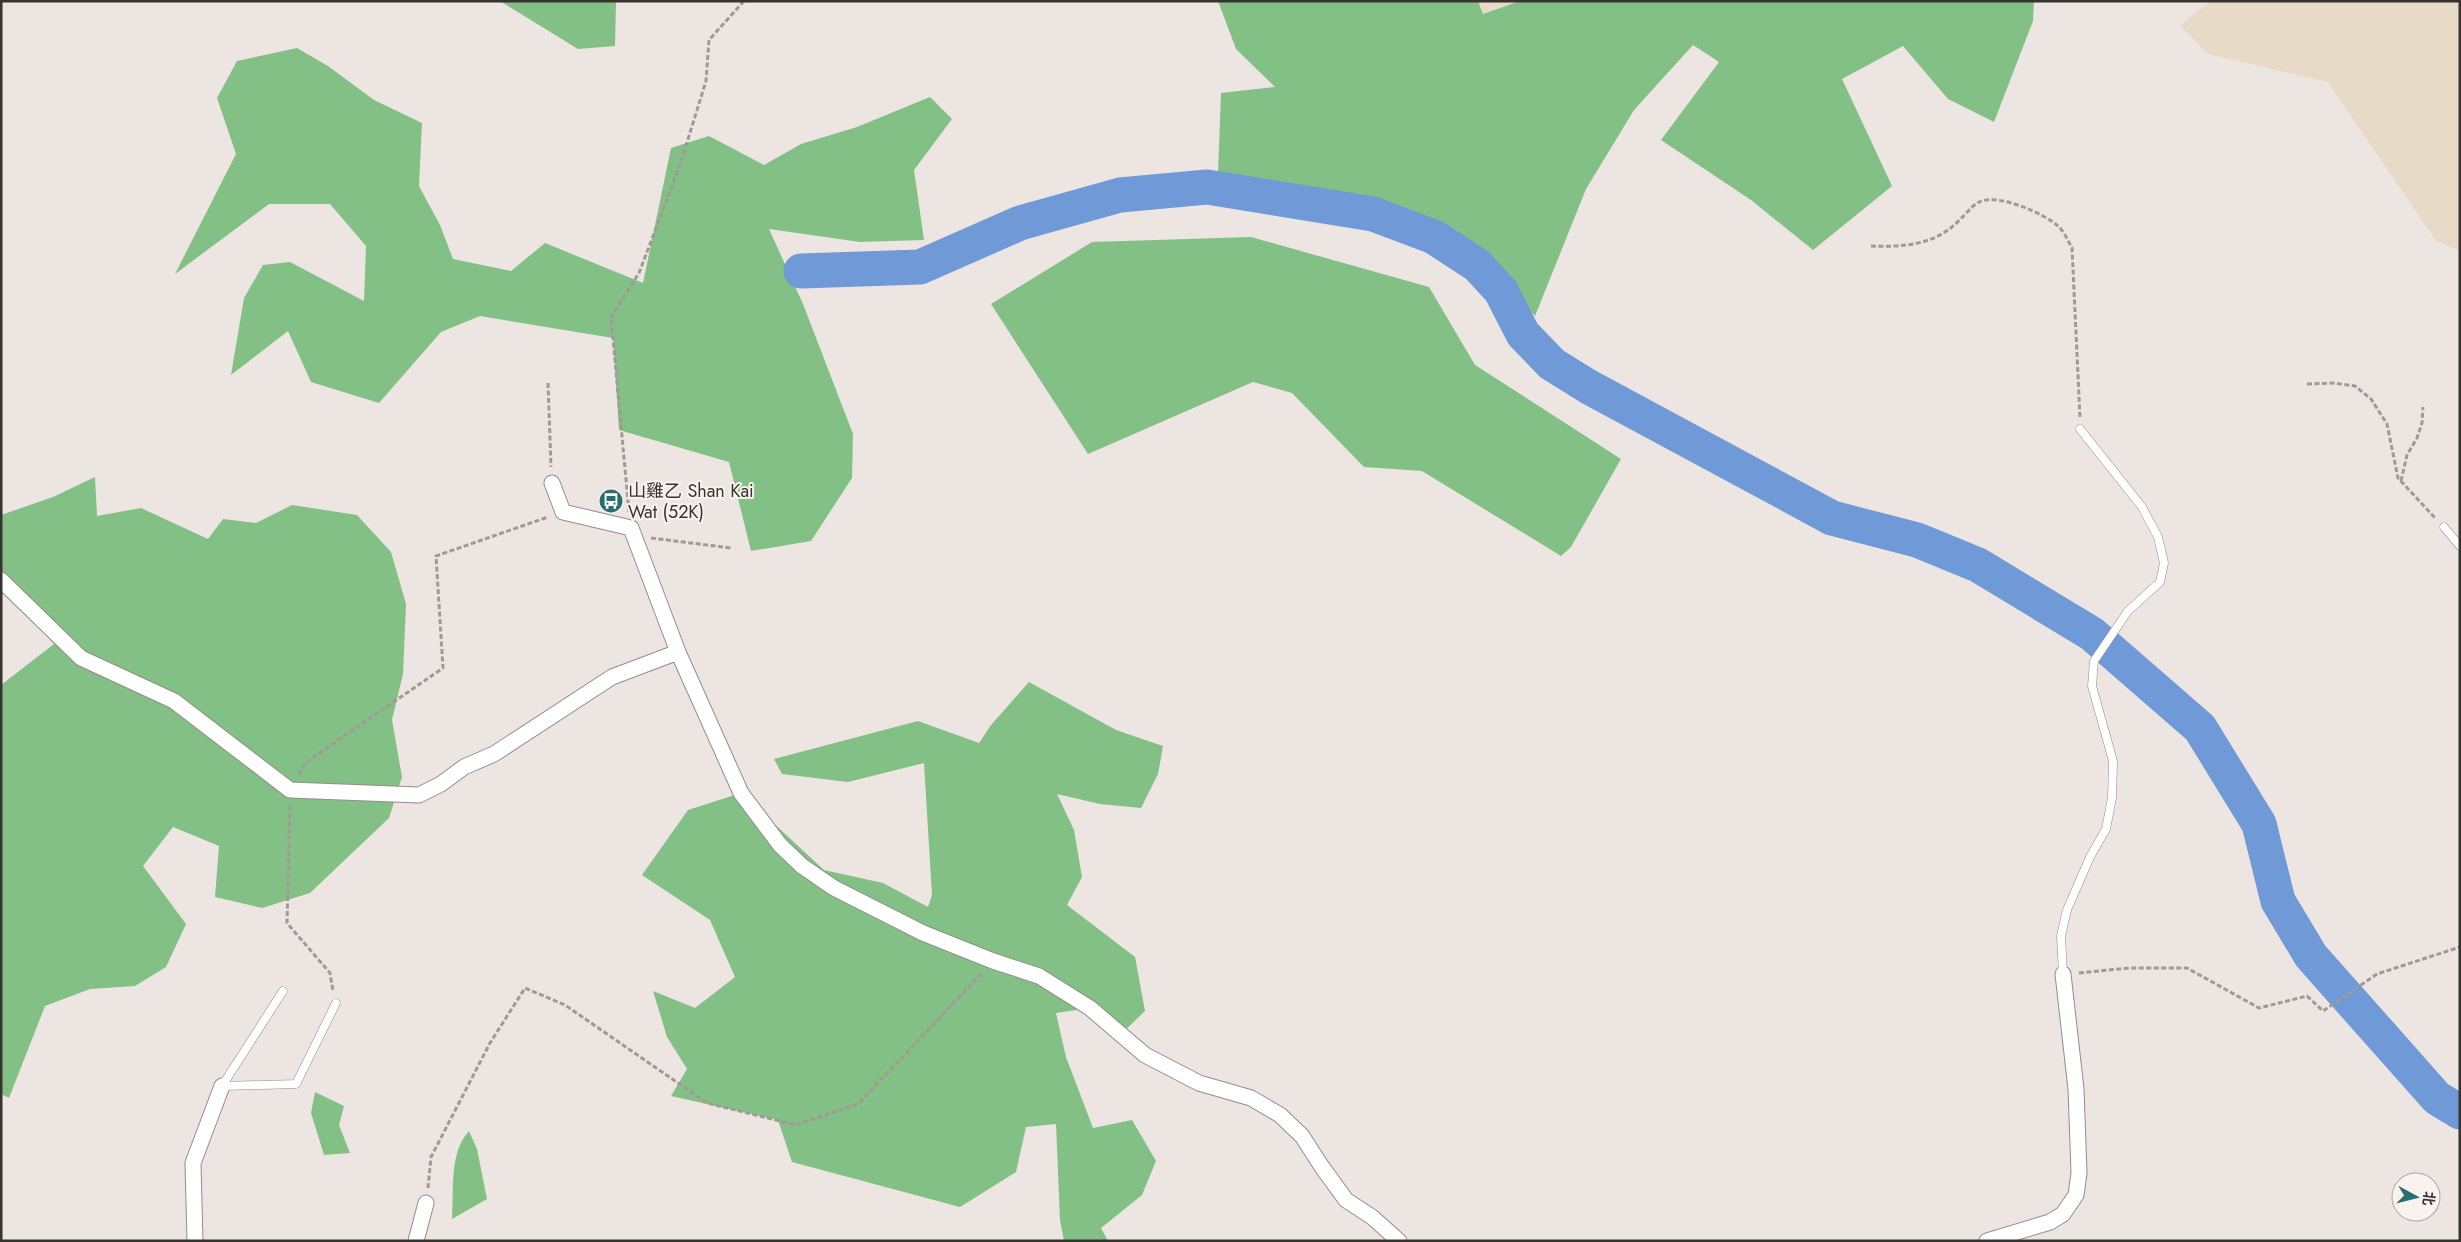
<svg xmlns="http://www.w3.org/2000/svg" width="2461" height="1242" font-family="Jost,'Noto Sans SC',sans-serif">
	<style>
		.industrial { fill: #e7dbc7 }
		.forest { fill: #82c086 }
		.lines { fill: none; stroke-linecap: round; stroke-linejoin: round }
		.river { stroke: #6f99d7; stroke-width: 35 }
		.lane-casing { stroke: #948d89; stroke-width: 9 }
		.street-casing { stroke: #948d89; stroke-width: 17 }
		.path { stroke: #a09a97; stroke-width: 3; stroke-dasharray: 5 2.5; stroke-linecap: butt }
		.lane { stroke: #fff; stroke-width: 8 }
		.street { stroke: #fff; stroke-width: 15 }
		.labels { text-anchor: middle; dominant-baseline: central; stroke-width: 4; stroke-linejoin: round; paint-order: stroke }
		.poi-label { font-size: 18px; fill: #363331; stroke: #faf2ee; text-anchor: start }
	</style>
	<rect width="100%" height="100%" fill="#ede5e1"/>
	<!-- industrial -->
	<path class="industrial" d="M1478 1H1520L1483 14Z
		M2211 1H2460V251L2436 241 2328 82 2208 54 2180 25Z"/>
	<!-- forest -->
	<path class="forest" d="M500 1H616L615 46 578 49Z
		M1218 1H1478L1483 14 1520 1H2034L2033 21 1994 122 1948 99 1903 46 1842 79 1892 186 1813 250 1751 200 1661 140 1719 62 1693 45 1634 110 1586 189 1535 316 1454 233 1218 173 1221 93 1275 87 1236 49Z
		M297 48 328 66 374 100 422 123 419 186 440 225 453 259 511 271 545 243 643 283 671 148 709 136 764 165 801 144 857 127 930 97 952 119 914 170 924 240 860 242 769 229 803 304 853 434 852 478 811 541 751 551 729 462 619 430 613 338 480 316 441 332 379 403 311 382 288 331 231 375 244 298 263 265 290 262 364 301 366 246 330 204H269L175 274 236 154 217 98 237 61Z
		M1251 237 1429 287 1475 365 1621 459 1571 547 1561 556 1422 471 1364 467 1292 393 1253 382 1088 454 991 304 1092 242Z
		M95 477 97 516 141 508 208 539 223 519 256 523 292 505 357 515 391 552 406 604 403 674 392 720 402 777 389 818 310 893 262 908 215 897 219 846 173 827 143 866 186 924 166 967 135 986 90 989 45 1006 9 1098 1 1094V685L54 644 1 585V515L53 497Z
		M1029 682 1116 730 1163 746 1158 774 1141 808 1100 804 1057 794 1074 830 1082 877 1067 905 1135 957 1145 1011 1121 1034 1090 1008 1056 1013 1066 1057 1093 1128 1132 1120 1156 1161 1142 1195 1101 1228 1108 1241H1064L1060 1220 1056 1124 1026 1127 1016 1172 960 1207 792 1162 778 1120 671 1096 687 1069 667 1037 653 991 695 1008 735 977 710 920 642 875 688 810 741 793 824 870 883 883 928 907 932 895 924 763 848 782 782 774 774 759 918 721 979 743 991 725Z
		M315 1092 344 1106 339 1125 350 1153 324 1155 311 1113Z
		M469 1131 477 1149 487 1199 452 1219C454 1191 449 1152 469 1131Z"/>
	<g class="lines">
		<!-- river -->
		<path class="river" d="M801 271 920 267 1020 223 1120 195 1207 187 1373 214 1434 237 1477 265 1501 291 1523 334 1552 364 1589 387 1832 518 1917 540 1978 565 2092 634 2200 728 2259 824 2278 901 2311 956 2437 1098 2460 1112"/>
		<defs>
			<path id="lane" d="M2444 527 2460 546
				M2063 974 2061 936 2067 910 2090 857 2106 829 2112 798 2113 761 2092 686 2094 661 2128 611 2160 582 2164 563 2158 537 2142 507 2080 429
				M222 1086 296 1084 336 1003
				M222 1086 283 991"/>
			<path id="street" d="M552 483 563 512 631 528 678 652 741 793 780 845 802 866 834 888 923 933 993 961 1039 976 1090 1008 1145 1055 1199 1083 1251 1098 1280 1115 1302 1136 1322 1167 1346 1200 1372 1217 1399 1241
				M1 580 81 658 174 701 290 790 419 795 441 784 464 767 494 754 612 677 678 652
				M195 1241 193 1163 222 1086
				M416 1241 426 1203
				M1987 1241 2050 1222 2063 1214 2076 1195 2079 1173 2076 1089 2063 974"/>
		</defs>
		<!-- lane casing -->
		<use href="#lane" class="lane-casing"/>
		<!-- street casing -->
		<use href="#street" class="street-casing"/>
		<!-- path -->
		<path class="path" d="M1871 246C1900 247 1931 246 1954 225 1962 219 1971 206 1979 202 1998 193 2043 213 2058 226 2064 231 2068 241 2072 248L2080 418
			M548 383 551 467
			M2307 384 2334 383 2355 386 2371 399 2387 424 2398 478 2436 519
			M2401 481 2407 455 2417 438 2422 423 2423 407
			M629 512 611 317 639 273 680 165 706 81 709 40 744 1
			M651 538 731 548
			M299 775 305 763 443 668 436 556 548 517
			M290 806 287 923 330 973 333 991
			M2079 973 2130 968H2187L2259 1008 2307 996 2323 1011 2377 974 2460 947
			M428 1188 431 1157 490 1043 525 988 565 1005 707 1103 796 1125 858 1104 981 974"/>
		<!-- lane -->
		<use href="#lane" class="lane"/>
		<!-- street -->
		<use href="#street" class="street"/>
	</g>
	<!-- icons -->
	<defs>
		<symbol id="bus-disc" viewBox="-11 -11 22 22"><circle r="9.5" fill="#25706d" stroke="#faf2ee"/><path d="M-5-6H5V4H4V6H2V4H-2V6H-4V4H-5ZM-3.5-4V0h7V-4ZM-3.5 1.2v1.5H-2V1.2ZM2 1.2v1.5H3.5V1.2Z" fill="#fff"/></symbol>
	</defs>
	<g fill-rule="evenodd">
		<use href="#bus-disc" x="597" y="487" width="28" height="28"/>
	</g>
	<g class="labels">
		<!-- poi labels -->
		<g class="poi-label">
			<text x="628" y="491">山雞乙 Shan Kai<tspan x="628" dy="21">Wat (52K)</tspan></text>
		</g>
	</g>
	<!-- border -->
	<rect width="2461" height="1242" fill="none" stroke="#363331" stroke-width="5"/>
	<!-- north arrow -->
	<g transform="translate(2416 1197) rotate(97)"><circle r="24" fill="#faf2ee" stroke="#aca6a2"/>
	<path d="M0-4L9 19L0 12L-9 19Z" fill="#25706d"/>
	<text y="-8" font-size="14" font-weight="bold" text-anchor="middle" fill="#363331">北</text>
	</g>
</svg>
